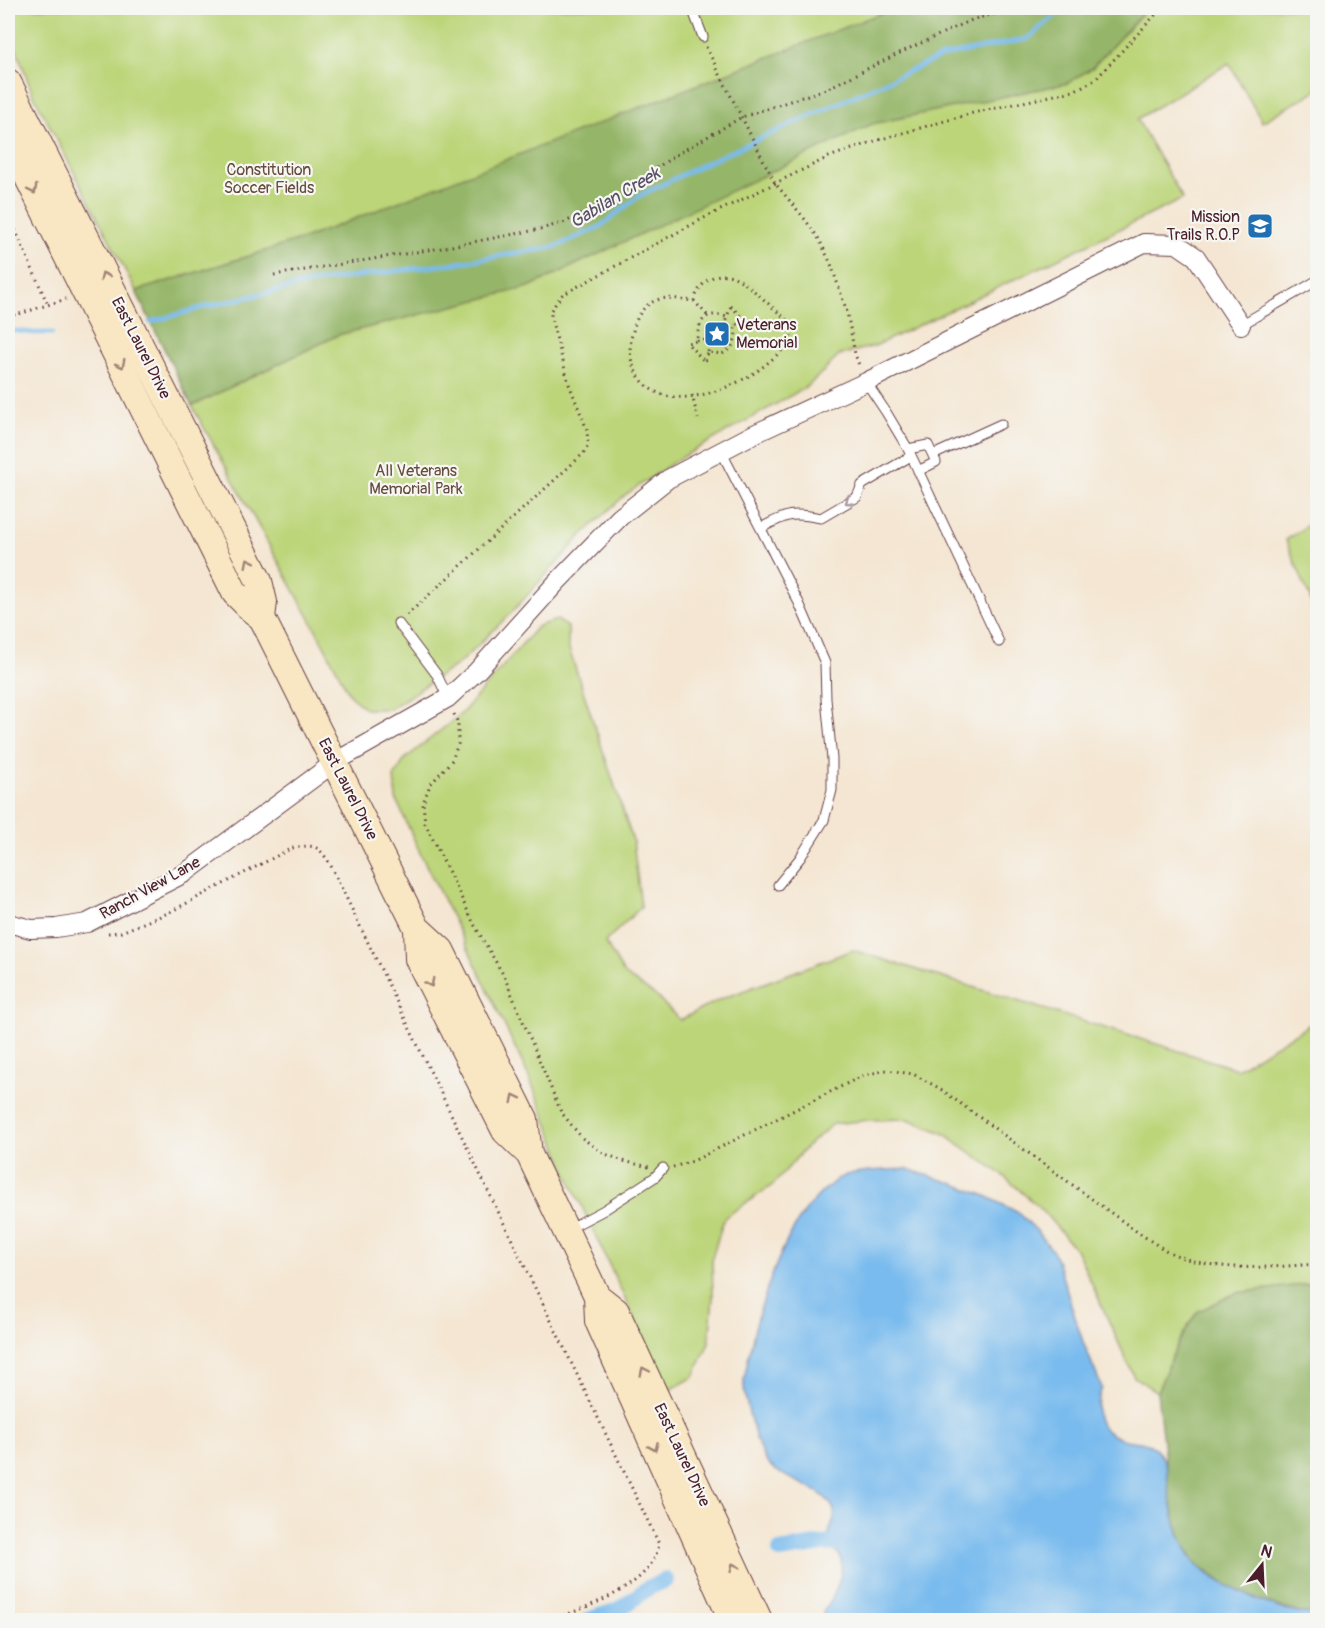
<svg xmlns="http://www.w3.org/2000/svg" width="1325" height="1628" font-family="Pangolin,sans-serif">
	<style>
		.green { fill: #bcd579; stroke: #837a52; stroke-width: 1.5 }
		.forest { fill: #95b669; stroke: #706a4a; stroke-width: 1.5 }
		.water { fill: #79bbee; stroke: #626d8c; stroke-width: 1.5 }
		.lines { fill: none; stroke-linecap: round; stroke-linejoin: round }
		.stream { stroke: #79bbee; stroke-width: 4.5 }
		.canal { stroke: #79bbee; stroke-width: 16 }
		.service-casing { stroke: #643d44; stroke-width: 11 }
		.minor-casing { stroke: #643d44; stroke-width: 20 }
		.secondary-casing { stroke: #643d44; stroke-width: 28 }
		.path { stroke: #643d44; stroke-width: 3; stroke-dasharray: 1.5 4.5; stroke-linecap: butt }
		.service { stroke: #fff; stroke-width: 9 }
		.minor { stroke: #fff; stroke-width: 18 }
		.secondary { stroke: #f9e7c3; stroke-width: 26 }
		.oneway { stroke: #a28377 }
		.oneway2 { stroke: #ae9aa0 }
		.labels { text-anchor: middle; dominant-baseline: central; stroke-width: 4.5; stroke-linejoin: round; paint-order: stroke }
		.park-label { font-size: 16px; fill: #664c3e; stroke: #f6f6f2 }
		.poi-label { font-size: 16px; fill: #4a1f2b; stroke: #f6f6f2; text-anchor: end }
		.street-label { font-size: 16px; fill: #4a1f2b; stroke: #f6f6f2 }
		.water-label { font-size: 18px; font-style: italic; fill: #584e66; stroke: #f6f6f2 }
	</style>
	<rect width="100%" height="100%" fill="#f6f6f2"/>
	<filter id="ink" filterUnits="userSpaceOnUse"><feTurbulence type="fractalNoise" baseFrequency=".0167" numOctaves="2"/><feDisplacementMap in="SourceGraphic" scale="12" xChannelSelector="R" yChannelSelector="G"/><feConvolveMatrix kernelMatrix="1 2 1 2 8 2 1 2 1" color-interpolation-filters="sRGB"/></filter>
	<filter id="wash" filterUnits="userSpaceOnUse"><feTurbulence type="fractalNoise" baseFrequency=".008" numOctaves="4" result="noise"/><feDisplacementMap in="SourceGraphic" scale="24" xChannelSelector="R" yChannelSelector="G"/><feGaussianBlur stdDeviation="1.35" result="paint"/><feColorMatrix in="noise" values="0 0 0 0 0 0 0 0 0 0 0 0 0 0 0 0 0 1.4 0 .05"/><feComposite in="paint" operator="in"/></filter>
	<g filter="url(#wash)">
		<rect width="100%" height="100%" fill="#f4e6d2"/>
		<!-- green -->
		<path class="green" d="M8 8H923L1092 68 1147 8H1317V90L1262 122 1229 63 1137 119 1183 199 875 346 840 355 808 386 677 460 624 496 582 535 512 612 461 662 390 709H366L351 697 315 628 192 406 136 291 32 92 8 27Z
			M1317 519V615L1286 540Z
			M557 620 568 627V646L633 841 641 907 605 942 624 974 656 996 680 1020 721 999 853 950 1237 1069 1317 1020V1283L1236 1293 1197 1312 1178 1343 1157 1392 1134 1377 1077 1251 1042 1210 1000 1173 943 1133 908 1119 869 1120 833 1124 806 1147 774 1184 724 1218 712 1258 713 1297 709 1342 694 1377 668 1391 571 1183 529 1077 474 961 420 853 396 799 394 777 405 759 462 713 538 626Z"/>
		<!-- forest -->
		<path class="forest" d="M894 8H1147L1092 68 1068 83 872 124 529 287 338 335 192 406 136 291 303 239Z
			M1317 1283V1613H1300L1260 1601 1226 1585 1195 1563 1184 1545 1176 1523 1169 1493 1157 1392 1178 1343 1197 1312 1236 1293Z"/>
		<!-- water -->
		<path class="water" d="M907 1169 952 1183 986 1196 1019 1213 1038 1232 1055 1254 1083 1342 1102 1388C1091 1415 1098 1433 1126 1440 1140 1443 1149 1440 1159 1453 1169 1464 1167 1478 1169 1492 1171 1502 1173 1513 1176 1523 1180 1536 1187 1554 1196 1564 1217 1584 1271 1608 1299 1613 1305 1614 1312 1613 1317 1613V1620H825L823 1612C833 1600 846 1572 840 1557 837 1550 830 1545 829 1537 828 1528 837 1521 834 1511 827 1486 780 1481 766 1461 757 1449 744 1398 744 1383 744 1377 746 1370 747 1365 754 1322 775 1257 799 1220 810 1204 826 1185 844 1176 857 1170 892 1170 907 1169Z"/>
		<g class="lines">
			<!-- stream -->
			<path class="stream" d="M150 322 204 307 314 282 456 263 555 247 601 226 639 196 712 160 943 56 1027 39 1064 8
				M8 330 34 333H52"/>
			<!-- canal -->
			<path class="canal" d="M780 1551 822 1544 840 1543 852 1550
				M589 1620 620 1609 648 1588 666 1580"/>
		</g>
	</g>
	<g filter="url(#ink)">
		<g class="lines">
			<defs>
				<path id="service" d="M692 8 703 37
					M1241 325 1318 280
					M866 382 886 412 908 449 999 642
					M908 449 928 445 936 462 918 471
					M721 451 799 603 825 663 826 699 832 759V790L824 820 800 858 778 885
					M933 455 1001 424
					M761 528C787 514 792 512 821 518L857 497 862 485 911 456
					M398 623 437 675 448 698
					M568 1229 604 1210 655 1177 663 1168"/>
				<path id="minor" d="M8 923 31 929 56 928 87 923 185 873 335 762 448 698 477 671 557 582 620 517 668 479 752 435 866 382 1144 243 1177 244 1196 257 1241 325"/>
				<path id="secondary" d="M8 82 259 581 264 602 262 618
					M8 138 235 593 252 610 262 618 417 928 441 950 525 1119 529 1154 597 1296 598 1321 732 1620
					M417 928 418 959 505 1131 529 1154
					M597 1296 616 1311 759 1620"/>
			</defs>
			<!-- service casing -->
			<use href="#service" class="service-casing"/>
			<!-- minor casing -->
			<use href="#minor" class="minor-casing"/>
			<!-- secondary casing -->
			<use href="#secondary" class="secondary-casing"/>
			<!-- path -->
			<path class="path" d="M706 47 775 183 804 218 819 239 831 264 847 312 855 354 860 368
				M8 213 48 305
				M274 275 441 248 536 230 563 223 597 207 679 153 742 117 826 89 908 49 974 19 1020 8
				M694 301C699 282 718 267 738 279 754 289 771 307 786 319 797 332 790 344 778 354 769 362 760 370 749 376 720 393 664 413 640 378 629 363 628 348 633 331 636 317 643 305 657 300 668 296 682 300 694 301L708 316
				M731 306 746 322 735 325C737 338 735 348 722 354L708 352 705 362 687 343 697 341C698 321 705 310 727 317Z
				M8 313 16 315 66 299
				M723 328 735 325
				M720 331 723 328 727 317
				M714 335a4 4 0 1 1 8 0a4 4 0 1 1-8 0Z
				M697 341 710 340 715 337
				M708 352 710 340
				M692 395 698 419
				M407 615 584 453 588 446 587 430 569 384 551 318V310L562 295 704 218 829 157 878 140 973 113 1073 91 1095 80 1157 13 1164 8
				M454 714 458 723V744L452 760 430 785 423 803 425 823 475 926 504 976 561 1112 582 1138 603 1153 623 1161 649 1167
				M108 933 121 932 168 913 292 848C315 844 318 845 330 864L659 1544C652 1587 588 1606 552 1620
				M673 1167 693 1161 864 1075 887 1070 913 1074 939 1088 1136 1231C1146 1238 1157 1245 1167 1251 1213 1274 1268 1267 1318 1264"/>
			<!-- service -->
			<use href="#service" class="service"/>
			<!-- minor -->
			<use href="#minor" class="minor"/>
			<!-- secondary -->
			<use href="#secondary" class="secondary"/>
		</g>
		<!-- one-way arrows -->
		<defs><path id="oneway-chevron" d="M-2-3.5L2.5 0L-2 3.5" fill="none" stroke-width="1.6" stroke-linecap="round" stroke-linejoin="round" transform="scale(1.5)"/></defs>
		<g class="oneway">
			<use href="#oneway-chevron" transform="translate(33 190) rotate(63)"/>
			<use href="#oneway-chevron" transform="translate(104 276) rotate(-117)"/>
			<use href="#oneway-chevron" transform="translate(121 364) rotate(63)"/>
			<use href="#oneway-chevron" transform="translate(249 562) rotate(-117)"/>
			<use href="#oneway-chevron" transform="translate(430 983) rotate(63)"/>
			<use href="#oneway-chevron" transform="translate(515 1098) rotate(-117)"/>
			<use href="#oneway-chevron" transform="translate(644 1371) rotate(-115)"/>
			<use href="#oneway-chevron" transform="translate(654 1447) rotate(66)"/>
			<use href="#oneway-chevron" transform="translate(734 1567) rotate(-115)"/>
		</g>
		<use class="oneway2" href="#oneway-chevron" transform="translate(849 501) rotate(148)"/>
	</g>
	<!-- icons -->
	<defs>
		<symbol id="school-square" viewBox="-11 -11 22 22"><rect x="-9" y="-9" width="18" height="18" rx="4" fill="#1f6fb2" stroke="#f6f6f2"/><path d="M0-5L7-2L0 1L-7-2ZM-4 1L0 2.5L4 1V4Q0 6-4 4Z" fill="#fff"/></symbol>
		<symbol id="sight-square" viewBox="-11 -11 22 22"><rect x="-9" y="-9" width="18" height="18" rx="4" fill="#1f6fb2" stroke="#f6f6f2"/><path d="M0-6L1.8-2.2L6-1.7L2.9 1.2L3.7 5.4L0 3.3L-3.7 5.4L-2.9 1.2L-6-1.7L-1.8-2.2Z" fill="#fff"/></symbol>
	</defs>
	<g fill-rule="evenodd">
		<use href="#school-square" x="1245" y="211" width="30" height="30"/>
		<use href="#sight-square" x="702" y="319" width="30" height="30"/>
	</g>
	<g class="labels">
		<!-- park labels -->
		<g class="park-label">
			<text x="269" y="170">Constitution<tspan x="269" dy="18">Soccer Fields</tspan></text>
			<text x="416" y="471">All Veterans<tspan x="416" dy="18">Memorial Park</tspan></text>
		</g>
		<!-- poi labels -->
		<g class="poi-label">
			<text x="1240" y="217">Mission<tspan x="1240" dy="18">Trails R.O.P</tspan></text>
			<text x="736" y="325" text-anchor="start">Veterans<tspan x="736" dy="18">Memorial</tspan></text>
		</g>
		<!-- street labels -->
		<g class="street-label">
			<text transform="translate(141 348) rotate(63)">East Laurel Drive</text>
			<text transform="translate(348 789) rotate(63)">East Laurel Drive</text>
			<text transform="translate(150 888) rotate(-29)">Ranch View Lane</text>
			<text transform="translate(682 1455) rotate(65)">East Laurel Drive</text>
		</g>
		<!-- water labels -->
		<g class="water-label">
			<text transform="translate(615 198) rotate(-31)">Gabilan Creek</text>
		</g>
	</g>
	<!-- margin -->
	<rect width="1325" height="1628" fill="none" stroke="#f6f6f2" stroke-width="30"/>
	<!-- north arrow -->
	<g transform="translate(1262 1565) rotate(18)" stroke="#f6f6f2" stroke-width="4.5" paint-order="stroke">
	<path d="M0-4.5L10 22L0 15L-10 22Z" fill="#4a1f2b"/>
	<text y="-9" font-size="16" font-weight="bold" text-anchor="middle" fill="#4a1f2b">N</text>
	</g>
</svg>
